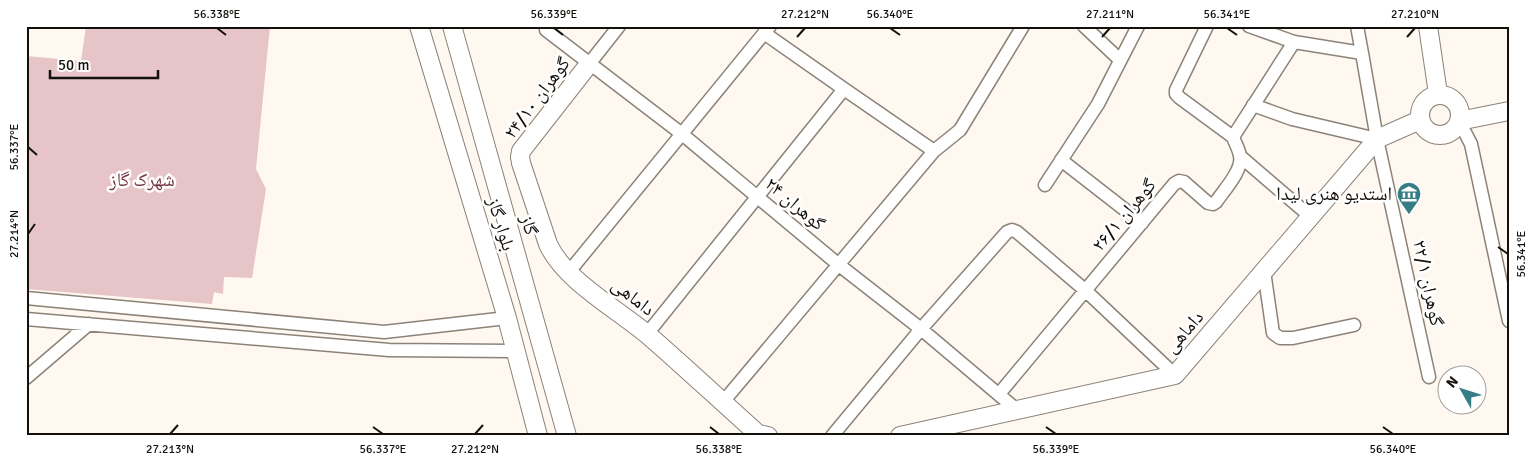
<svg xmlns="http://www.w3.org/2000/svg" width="1535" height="462" font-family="Signika,'Noto Naskh Arabic',sans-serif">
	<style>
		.green { fill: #e7c4c8 }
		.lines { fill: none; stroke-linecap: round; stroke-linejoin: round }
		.street-casing { stroke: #8c8278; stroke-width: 15 }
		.secondary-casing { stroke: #8c8278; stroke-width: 20 }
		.street { stroke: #fff; stroke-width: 12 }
		.secondary { stroke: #fff; stroke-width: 18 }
		.ticks { fill: none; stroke: #14100c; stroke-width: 2 }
		.labels { text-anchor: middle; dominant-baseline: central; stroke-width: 5; stroke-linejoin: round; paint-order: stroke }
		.street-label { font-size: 19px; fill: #14100c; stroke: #fff }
		.park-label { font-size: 19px; fill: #763743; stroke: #fff }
		.poi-label { font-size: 19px; fill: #14100c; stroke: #fff; text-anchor: end }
		.neatline { fill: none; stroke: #14100c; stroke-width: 2 }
		.ticks-label { font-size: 12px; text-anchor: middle; fill: #14100c }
	</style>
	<rect width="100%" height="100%" fill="#fff8f1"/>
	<!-- green -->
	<path class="green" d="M86 26H270L256 169 266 189 252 278 224 277 223 294 214 292 212 304 26 289V56L81 61Z"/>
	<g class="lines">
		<defs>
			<path id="street" d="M1084 26 1120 60
				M1207 26 1176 90V94L1180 98 1233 137
				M1249 26 1294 42 1362 53 1377 139 1429 377
				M1357 26 1362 53
				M546 30 682 134 839 265 921 329 1017 410
				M764 33 844 89
				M589 64 619 26
				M1253 105 1292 119 1377 139
				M1459 121 1471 144 1509 321
				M1241 157 1311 217
				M1061 160 1142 223
				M1045 185 1098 104 1138 26
				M1264 271 1273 333 1280 338H1293L1354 325
				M568 273 770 26
				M26 298 384 332 507 318
				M26 319 389 350 516 351
				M647 334 844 89 934 151
				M26 378 89 324
				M999 394 1174 184 1179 181 1184 182 1208 203 1213 204 1216 202C1224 190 1243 170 1240 156 1239 149 1235 143 1233 137L1294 42
				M723 402 934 151 960 130 1023 26
				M832 436 921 329 1007 232 1012 230 1017 232 1086 291 1175 375"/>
			<path id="secondary" d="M419 26 507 318 538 436
				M452 26 567 436
				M1428 26 1438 94
				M589 64 521 151 520 157 521 163 548 244C564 280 617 309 648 335 685 367 721 401 758 434L768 436
				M1420 115a20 20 0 1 1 40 0a20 20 0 1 1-40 0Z
				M1459 121 1509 111
				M900 436 1175 375 1377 139 1420 120"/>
		</defs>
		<!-- street casing -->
		<use href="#street" class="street-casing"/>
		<!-- secondary casing -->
		<use href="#secondary" class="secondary-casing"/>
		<!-- street -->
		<use href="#street" class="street"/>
		<!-- secondary -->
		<use href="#secondary" class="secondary"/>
	</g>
	<!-- ticks -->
	<path class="ticks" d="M217 28 226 35M554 28 563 35M890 28 900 35M1227 28 1237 35M797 37 805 28M1102 37 1110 28M1407 37 1415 28M28 147 37 155M28 234 35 224M1498 247 1508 254M373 427 383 434M710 427 719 434M1046 427 1056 434M1383 427 1393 434M170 434 178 425M475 434 483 425"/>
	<!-- icons -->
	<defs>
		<symbol id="museum-pin" viewBox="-11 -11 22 30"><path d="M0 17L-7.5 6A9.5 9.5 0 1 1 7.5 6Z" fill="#367d86" stroke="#fff"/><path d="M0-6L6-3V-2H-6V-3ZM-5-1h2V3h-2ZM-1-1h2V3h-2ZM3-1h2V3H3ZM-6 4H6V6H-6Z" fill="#fff"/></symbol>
	</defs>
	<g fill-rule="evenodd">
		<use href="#museum-pin" x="1395" y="180" width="28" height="38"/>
	</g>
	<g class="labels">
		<!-- street labels -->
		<g class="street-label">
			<text transform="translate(537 98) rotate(-53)">گوهران ۲۴/۱۰</text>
			<text transform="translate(795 204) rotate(40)">گوهران ۲۴</text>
			<text transform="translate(1124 215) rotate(-50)">گوهران ۲۶/۱</text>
			<text transform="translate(501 224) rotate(73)">بلوار گاز</text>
			<text transform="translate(529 225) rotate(74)">گاز</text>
			<text transform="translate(1428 283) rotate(78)">گوهران ۲۲/۱</text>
			<text transform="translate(633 297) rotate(38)">داماهی</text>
			<text transform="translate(1184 332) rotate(-49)">داماهی</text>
		</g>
		<!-- park labels -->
		<g class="park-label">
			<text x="142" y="180">شهرک گاز</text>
		</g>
		<!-- poi labels -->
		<g class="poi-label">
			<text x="1392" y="194">استدیو هنری لیدا</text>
		</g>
	</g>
	<!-- border -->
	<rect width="1535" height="462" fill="none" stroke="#ffffff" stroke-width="55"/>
	<!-- north arrow -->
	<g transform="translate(1462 390) rotate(309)"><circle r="24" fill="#ffffff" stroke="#a19f9e"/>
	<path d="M0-4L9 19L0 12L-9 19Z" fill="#367d86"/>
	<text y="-8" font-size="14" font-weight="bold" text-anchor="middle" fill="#14100c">N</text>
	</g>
	<!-- scale -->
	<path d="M50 70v8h108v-8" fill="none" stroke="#14100c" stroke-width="2.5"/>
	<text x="58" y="70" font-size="15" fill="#14100c" stroke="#ffffff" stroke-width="4" paint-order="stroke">50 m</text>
	<rect x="28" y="28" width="1480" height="406" class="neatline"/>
	<g class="ticks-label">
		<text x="217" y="18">56.338°E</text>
		<text x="554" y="18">56.339°E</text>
		<text x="805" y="18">27.212°N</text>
		<text x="890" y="18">56.340°E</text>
		<text x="1110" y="18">27.211°N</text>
		<text x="1227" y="18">56.341°E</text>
		<text x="1415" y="18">27.210°N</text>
		<text transform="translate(14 147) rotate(-90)" y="4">56.337°E</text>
		<text transform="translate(14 234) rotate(-90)" y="4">27.214°N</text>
		<text transform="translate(1521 254) rotate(-90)" y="4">56.341°E</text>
		<text x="170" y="453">27.213°N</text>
		<text x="383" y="453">56.337°E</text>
		<text x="475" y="453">27.212°N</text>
		<text x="719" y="453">56.338°E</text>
		<text x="1056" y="453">56.339°E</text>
		<text x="1393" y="453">56.340°E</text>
	</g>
</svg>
